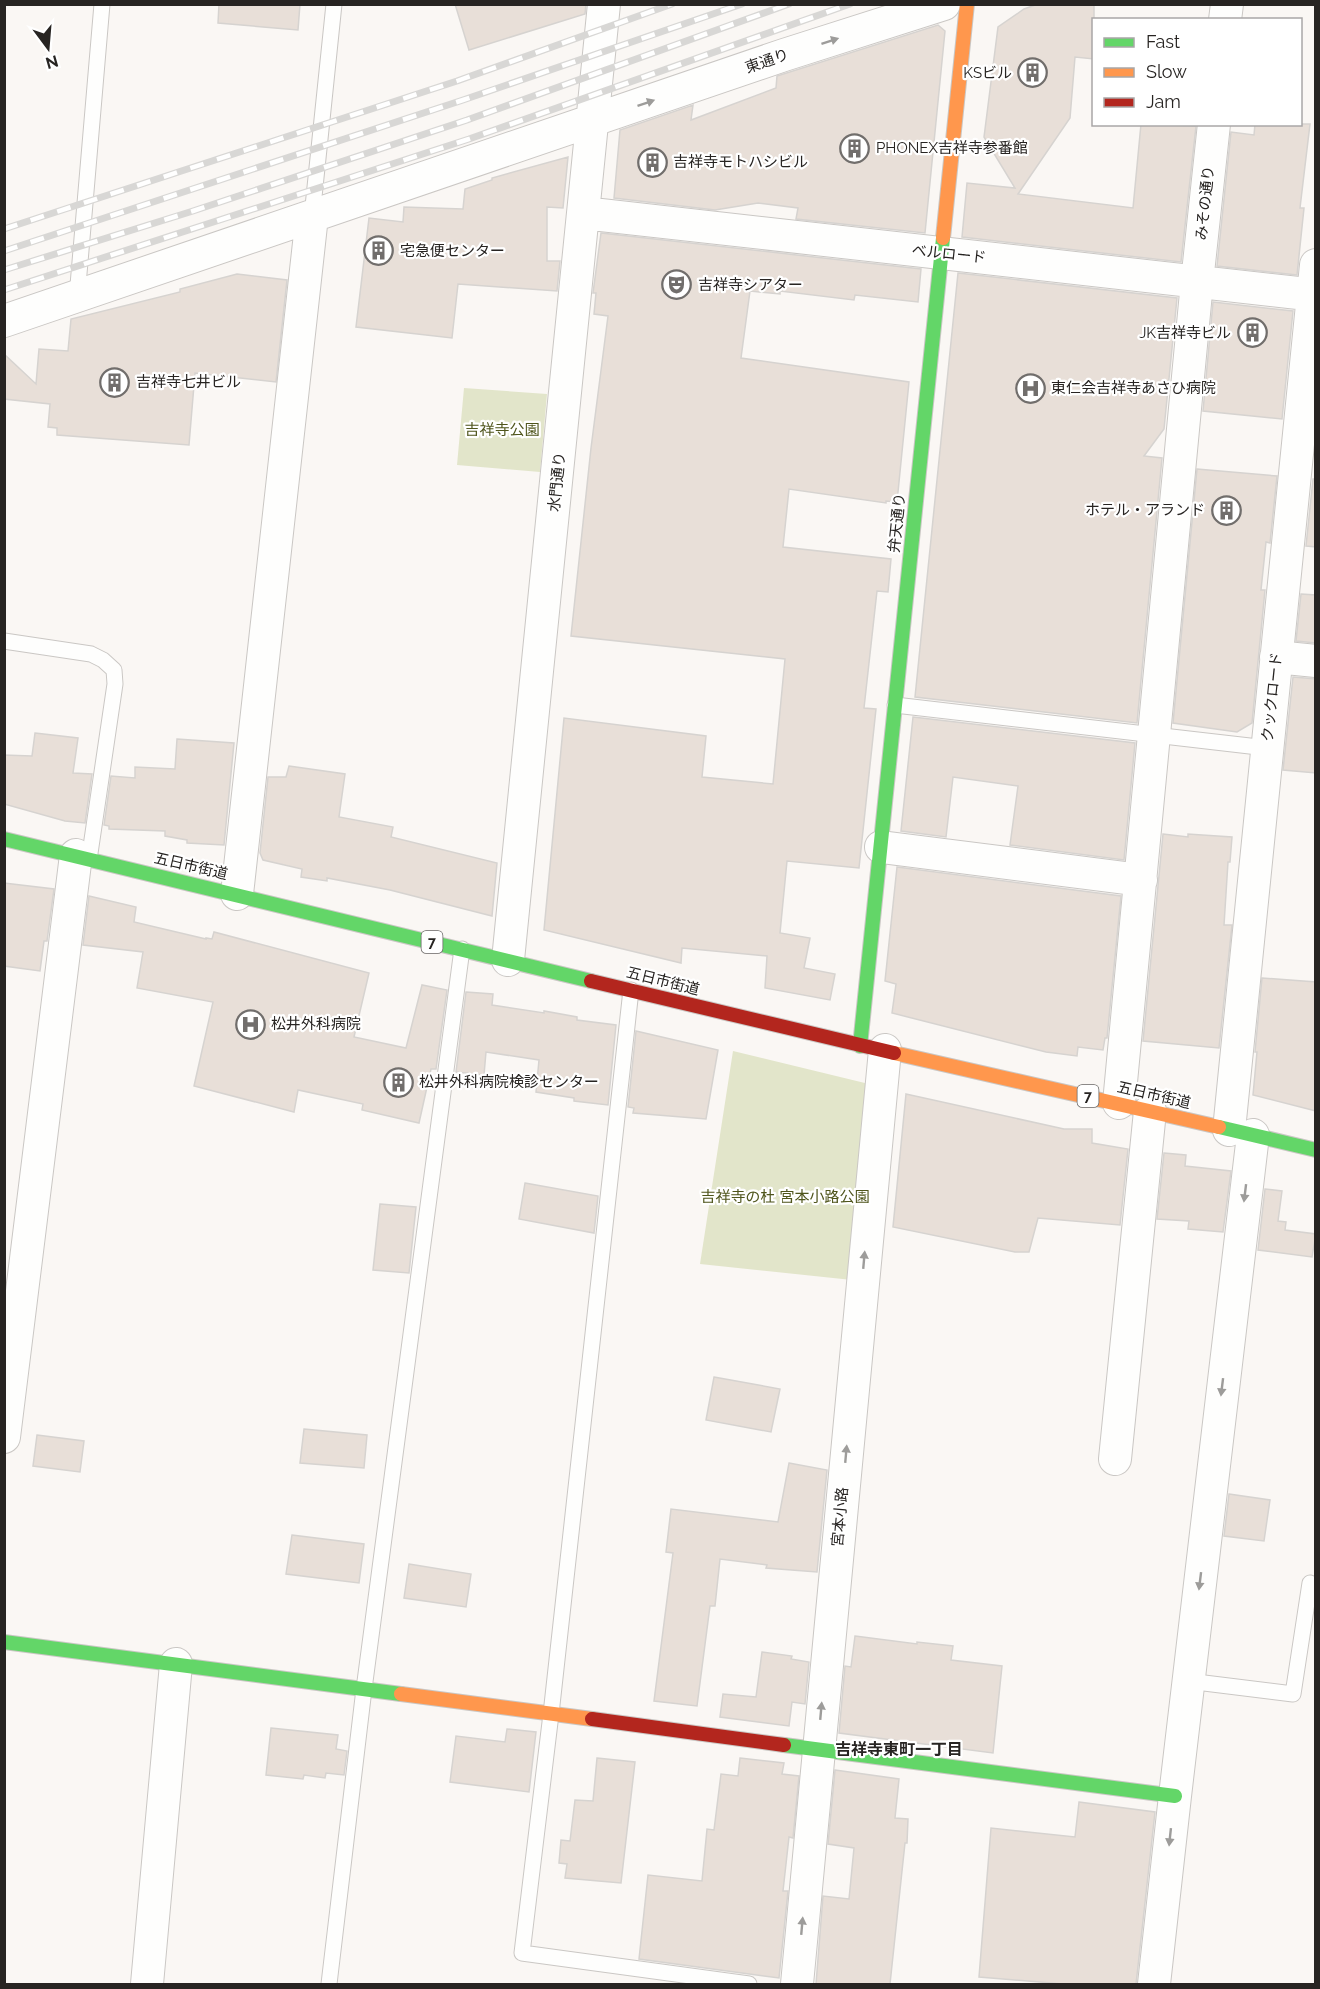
<svg xmlns="http://www.w3.org/2000/svg" width="1320" height="1989" font-family="Raleway,'Noto Sans JP',sans-serif">
	<style>
		.green { fill: #e2e5ca }
		.building { fill: #e8dfd8; stroke: #d6d3d0; stroke-width: 1.5 }
		.lines { fill: none; stroke-linecap: round; stroke-linejoin: round }
		.lane-casing { stroke: #cac7c4; stroke-width: 17 }
		.street-casing { stroke: #cac7c4; stroke-width: 34 }
		.fast-casing { stroke: #cac7c4; stroke-width: 16 }
		.slow-casing { stroke: #cac7c4; stroke-width: 16 }
		.jam-casing { stroke: #cac7c4; stroke-width: 16 }
		.lane { stroke: #fefefd; stroke-width: 15 }
		.street { stroke: #fefefd; stroke-width: 32 }
		.fast { stroke: #63d668; stroke-width: 14 }
		.slow { stroke: #ff974d; stroke-width: 14 }
		.jam { stroke: #b3261e; stroke-width: 14 }
		.rail-casing { stroke: #d8d7d5; stroke-width: 7 }
		.rail { stroke: #fff; stroke-width: 4.5; stroke-dasharray: 14; stroke-linecap: butt }
		.oneway { fill: #9d9c9a }
		.labels { text-anchor: middle; dominant-baseline: central; stroke-width: 4.5; stroke-linejoin: round; paint-order: stroke }
		.shield { fill: #fff; stroke: #686664; stroke-width: 1.5 }
		.shield-label { font-size: 14px; font-weight: bold; fill: #272422 }
		.street-label { font-size: 15px; fill: #272422; stroke: #fff }
		.poi-label { font-size: 15px; fill: #272422; stroke: #fff; text-anchor: start }
		.park-label { font-size: 15px; fill: #4f551c; stroke: #fff }
		.neighbourhood-label { font-size: 16px; font-weight: bold; fill: #272422; stroke: #fff }
	</style>
	<rect width="100%" height="100%" fill="#faf7f4"/>
	<!-- green -->
	<path class="green" d="M464 388 547 394 540 472 457 465Z
		M733 1051 869 1084 852 1280 700 1264Z"/>
	<!-- building -->
	<path class="building" d="M219 4H300L298 30 218 23Z
		M455 4H586L585 14 469 50Z
		M1038 4H1094V59L1075 57 1070 118 1018 194 1133 208 1141 124 1196 126 1181 262 962 237 967 183 1015 188 984 137 998 27 1024 9Z
		M938 25 945 31 925 233 796 219 798 208 758 203 715 210 614 198 620 130 693 105 691 120 776 88 777 76Z
		M1255 124H1310L1300 208H1304L1297 275 1217 266 1231 132 1254 135Z
		M568 157 563 208 547 207V261H560L557 291 458 284 452 338 356 327 369 218 403 222 404 207 463 209 465 189 492 180V178Z
		M601 233 921 269 918 302 855 295 854 300 780 291V294L750 291 741 358 909 382 897 502 886 501V503L789 489 783 547 891 559 888 592 877 591 864 708 876 709 859 868 787 861 780 933 810 938 804 968 835 974 830 1000 765 988 767 956 682 948 681 963 544 930 564 718 706 736 702 777 773 784 785 659 571 636 591 448 608 316 594 314 596 293H593Z
		M958 273 1177 298 1164 429 1144 456 1162 458 1137 723 915 697Z
		M237 274 287 280 276 382 195 373 189 445 57 435V428L48 427 50 404 4 399V354L36 384 39 349 68 351 71 319 180 292V289Z
		M1213 302 1293 311 1282 419 1203 411Z
		M1197 469 1277 476 1270 543 1266 542 1261 590H1265L1252 723 1237 732 1173 723Z
		M1313 479H1316V547L1306 546Z
		M1301 594 1316 595V643L1296 641Z
		M1293 677 1316 679V773L1283 770Z
		M913 717 1135 743 1124 860 1010 845 1018 786 953 777 946 837 901 831Z
		M35 733 78 738 73 773 92 774 85 823 65 821 4 804V755L32 756Z
		M177 739 234 743 224 845 187 843V840L165 836V831L109 829V826L104 825 111 776 135 778V767L175 769Z
		M289 766 345 774 339 817 393 827 391 837 497 863 492 916 390 890 327 878V881L301 877 302 869 263 860 260 853 268 777H286Z
		M1163 834 1188 837V834L1232 837 1230 862H1228L1224 925H1232L1219 1048 1143 1041Z
		M897 867 1121 896 1107 1038H1105L1103 1050 1078 1047 1077 1056 1046 1052 892 1013 896 984 885 981Z
		M4 883 54 889 47 941H44L40 971 4 966Z
		M89 896 136 907 134 922 206 939V938L212 939 214 932 369 973 354 1037 406 1048 422 985 447 990 436 1069H431L419 1123 362 1110 363 1104 298 1090 294 1112 194 1086 213 1002 137 988 143 952 83 945Z
		M1262 978 1316 982V1111L1253 1095 1257 1052H1255Z
		M466 992 493 994 492 1005 544 1013V1011L577 1017V1020L616 1025 608 1105 574 1101V1098L536 1092 539 1060 486 1052 484 1075 456 1072Z
		M636 1031 718 1050 706 1119 633 1113 634 1108 628 1107Z
		M906 1094 1064 1129H1092V1143L1128 1149 1120 1225 1038 1218 1029 1252H1015L893 1227Z
		M1164 1153 1186 1155 1185 1166 1231 1171 1223 1232 1188 1229 1189 1221 1157 1219Z
		M525 1183 598 1196 594 1233 519 1219Z
		M1265 1189 1282 1191 1278 1221 1286 1222 1285 1230 1316 1234 1312 1257 1258 1250Z
		M380 1204 416 1207 409 1273 373 1270Z
		M714 1377 780 1389 771 1432 706 1420Z
		M304 1429 367 1435 364 1468 300 1463Z
		M37 1435 84 1441 80 1472 33 1466Z
		M789 1463 827 1470 817 1572 766 1568 767 1565 720 1559 715 1606H710L697 1706 654 1701 673 1553 666 1552 671 1509 778 1522Z
		M1229 1494 1270 1500 1264 1541 1224 1536Z
		M292 1535 364 1544 359 1583 286 1574Z
		M409 1564 471 1574 466 1607 404 1598Z
		M855 1636 917 1644V1642L953 1646 951 1660 1002 1666 993 1753 839 1733 845 1666 851 1667Z
		M762 1652 792 1656 791 1659 809 1662 805 1704 792 1702 789 1726 720 1717 723 1694 756 1697Z
		M271 1728 338 1735 336 1749 347 1751 344 1775 326 1773 325 1778 304 1775 303 1779 266 1775Z
		M507 1729 536 1732 529 1792 450 1782 456 1736 505 1742Z
		M597 1758 635 1762 621 1883 565 1878 567 1864 559 1863 561 1840 570 1841 575 1800 593 1801Z
		M740 1758 784 1763 782 1774 799 1776 793 1838 789 1837 783 1891H788L779 1978 639 1959 648 1875 702 1881 707 1829 714 1830 721 1774 738 1776Z
		M835 1770 899 1779 895 1818 908 1819 907 1843H905L890 1984H816L823 1896 849 1899 854 1848 828 1844Z
		M1079 1802 1155 1812 1136 1984H1063L979 1977 991 1828 1075 1837Z"/>
	<g class="lines">
		<defs>
			<path id="lane" d="M312 216 334 4
				M77 297 102 4
				M4 641 91 654 103 660 114 670 115 684 89 860
				M895 705 1267 748
				M631 990 551 1714 522 1953 749 1984
				M1188 1681 1293 1694 1310 1583
				M329 1984 364 1689 462 949"/>
			<path id="street" d="M1225 20 1227 4
				M583 213 1316 295
				M4 321 784 55 944 4
				M1276 657 1316 661
				M881 847 1141 880
				M237 894 312 216
				M508 960 604 4
				M1119 1103 1197 282 1214 124
				M1229 1130 1316 265
				M4 1437 76 855
				M1115 1459 1150 1111
				M147 1984 176 1664
				M797 1984 885 1050
				M1154 1984 1175 1796 1253 1135"/>
			<path id="fast" d="M4 839 591 981
				M860 1046 943 238
				M1219 1127 1316 1150
				M4 1642 401 1694
				M784 1745 1175 1796"/>
			<path id="slow" d="M943 238 967 4
				M894 1053 1219 1127
				M401 1694 592 1719"/>
			<path id="jam" d="M591 981 894 1053
				M592 1719 784 1745"/>
		</defs>
		<!-- lane casing -->
		<use href="#lane" class="lane-casing"/>
		<!-- street casing -->
		<use href="#street" class="street-casing"/>
		<!-- fast casing -->
		<use href="#fast" class="fast-casing"/>
		<!-- slow casing -->
		<use href="#slow" class="slow-casing"/>
		<!-- jam casing -->
		<use href="#jam" class="jam-casing"/>
		<!-- lane -->
		<use href="#lane" class="lane"/>
		<!-- street -->
		<use href="#street" class="street"/>
		<!-- fast -->
		<use href="#fast" class="fast"/>
		<!-- slow -->
		<use href="#slow" class="slow"/>
		<!-- jam -->
		<use href="#jam" class="jam"/>
		<defs>
			<path id="rail" d="M4 229 457 81 672 4
				M4 251 463 100 742 4
				M4 270 193 211 467 120 789 4
				M4 290 469 139 850 4"/>
		</defs>
		<!-- rail casing -->
		<use href="#rail" class="rail-casing"/>
		<!-- rail -->
		<use href="#rail" class="rail"/>
	</g>
	<!-- one-way arrows -->
	<defs><path id="oneway-solid" d="M-6-.8H1V-3.2L6.5 0L1 3.2V.8H-6Z" transform="scale(1.5)"/></defs>
	<g class="oneway">
		<use href="#oneway-solid" transform="translate(830 41) rotate(-18)"/>
		<use href="#oneway-solid" transform="translate(646 103) rotate(-19)"/>
		<use href="#oneway-solid" transform="translate(1245 1193) rotate(97)"/>
		<use href="#oneway-solid" transform="translate(864 1260) rotate(-85)"/>
		<use href="#oneway-solid" transform="translate(1222 1387) rotate(97)"/>
		<use href="#oneway-solid" transform="translate(846 1454) rotate(-85)"/>
		<use href="#oneway-solid" transform="translate(1200 1581) rotate(97)"/>
		<use href="#oneway-solid" transform="translate(821 1711) rotate(-85)"/>
		<use href="#oneway-solid" transform="translate(1170 1837) rotate(96)"/>
		<use href="#oneway-solid" transform="translate(802 1926) rotate(-85)"/>
	</g>
	<!-- icons -->
	<defs>
		<symbol id="building-ring" viewBox="-11 -11 22 22"><circle r="9.5" fill="#fff" stroke="#716e6c" stroke-width="1.5"/><path d="M-4-6H4V6H1V3H-1V6H-4ZM-2.5-4.3h1.7v1.8h-1.7ZM.8-4.3h1.7v1.8H.8ZM-2.5-1h1.7V.8h-1.7ZM.8-1h1.7V.8H.8Z" fill="#716e6c"/></symbol>
		<symbol id="theatre-ring" viewBox="-11 -11 22 22"><circle r="9.5" fill="#fff" stroke="#716e6c" stroke-width="1.5"/><path d="M-5-5.5Q0-4 5-5.5V0Q5 5 0 6Q-5 5-5 0ZM-3.3-2.5H-1v1.5H-3.3ZM1-2.5H3.3v1.5H1ZM-2.8 1Q0 5.5 2.8 1Z" fill="#716e6c"/></symbol>
		<symbol id="hospital-ring" viewBox="-11 -11 22 22"><circle r="9.5" fill="#fff" stroke="#716e6c" stroke-width="1.5"/><path d="M-5-5h3v3.5h4V-5h3V5h-3V1.5h-4V5h-3Z" fill="#716e6c"/></symbol>
	</defs>
	<g fill-rule="evenodd">
		<use href="#building-ring" x="1016" y="56" width="33" height="33"/>
		<use href="#building-ring" x="838" y="132" width="33" height="33"/>
		<use href="#building-ring" x="636" y="146" width="33" height="33"/>
		<use href="#building-ring" x="362" y="234" width="33" height="33"/>
		<use href="#theatre-ring" x="660" y="268" width="33" height="33"/>
		<use href="#building-ring" x="1236" y="316" width="33" height="33"/>
		<use href="#building-ring" x="98" y="366" width="33" height="33"/>
		<use href="#hospital-ring" x="1014" y="372" width="33" height="33"/>
		<use href="#building-ring" x="1210" y="494" width="33" height="33"/>
		<use href="#hospital-ring" x="234" y="1008" width="33" height="33"/>
		<use href="#building-ring" x="382" y="1066" width="33" height="33"/>
	</g>
	<g class="labels">
		<!-- shield labels -->
		<g class="shield">
			<rect x="421.5" y="931" width="21" height="22" rx="4.5"/>
			<rect x="1077.5" y="1085" width="21" height="22" rx="4.5"/>
		</g>
		<g class="shield-label">
			<text x="432" y="942">7</text>
			<text x="1088" y="1096">7</text>
		</g>
		<!-- street labels -->
		<g class="street-label">
			<text transform="translate(767 61) rotate(-19)">東通り</text>
			<text transform="translate(1205 203) rotate(-84)">みその通り</text>
			<text transform="translate(949 254) rotate(6)">ベルロード</text>
			<text transform="translate(557 482) rotate(-84)">水門通り</text>
			<text transform="translate(897 523) rotate(-84)">弁天通り</text>
			<text transform="translate(1272 697) rotate(-84)">クックロード</text>
			<text transform="translate(191 866) rotate(13)">五日市街道</text>
			<text transform="translate(663 981) rotate(14)">五日市街道</text>
			<text transform="translate(1154 1095) rotate(13)">五日市街道</text>
			<text transform="translate(840 1517) rotate(-85)">宮本小路</text>
		</g>
		<!-- poi labels -->
		<g class="poi-label">
			<text x="1012" y="73" text-anchor="end">KSビル</text>
			<text x="876" y="148">PHONEX吉祥寺参番館</text>
			<text x="673" y="162">吉祥寺モトハシビル</text>
			<text x="400" y="251">宅急便センター</text>
			<text x="698" y="285">吉祥寺シアター</text>
			<text x="1231" y="333" text-anchor="end">JK吉祥寺ビル</text>
			<text x="136" y="382">吉祥寺七井ビル</text>
			<text x="1051" y="388">東仁会吉祥寺あさひ病院</text>
			<text x="1205" y="510" text-anchor="end">ホテル・アランド</text>
			<text x="271" y="1024">松井外科病院</text>
			<text x="419" y="1082">松井外科病院検診センター</text>
		</g>
		<!-- park labels -->
		<g class="park-label">
			<text x="502" y="430">吉祥寺公園</text>
			<text x="785" y="1197">吉祥寺の杜 宮本小路公園</text>
		</g>
		<!-- neighbourhood labels -->
		<g class="neighbourhood-label">
			<text x="899" y="1749">吉祥寺東町一丁目</text>
		</g>
	</g>
	<!-- border -->
	<rect width="1320" height="1989" fill="none" stroke="#272422" stroke-width="12"/>
	<!-- legend -->
	<rect x="1092" y="18" width="210" height="108" fill="#ffffff" stroke="#a9a7a7" stroke-width="1.5"/>
	<rect x="1104" y="38" width="30" height="9" fill="#63d668" stroke="#a9a7a7" stroke-width="1.5"/>
	<text x="1146" y="48" font-size="18" fill="#272422">Fast</text>
	<rect x="1104" y="68" width="30" height="9" fill="#ff974d" stroke="#a9a7a7" stroke-width="1.5"/>
	<text x="1146" y="78" font-size="18" fill="#272422">Slow</text>
	<rect x="1104" y="98" width="30" height="9" fill="#b3261e" stroke="#a9a7a7" stroke-width="1.5"/>
	<text x="1146" y="108" font-size="18" fill="#272422">Jam</text>
	<!-- north arrow -->
	<g transform="translate(48 48) rotate(164)" stroke="#ffffff" stroke-width="4.5" paint-order="stroke">
	<path d="M0-4.5L10 22L0 15L-10 22Z" fill="#272422"/>
	<text y="-9" font-size="16" font-weight="bold" text-anchor="middle" fill="#272422">N</text>
	</g>
</svg>
